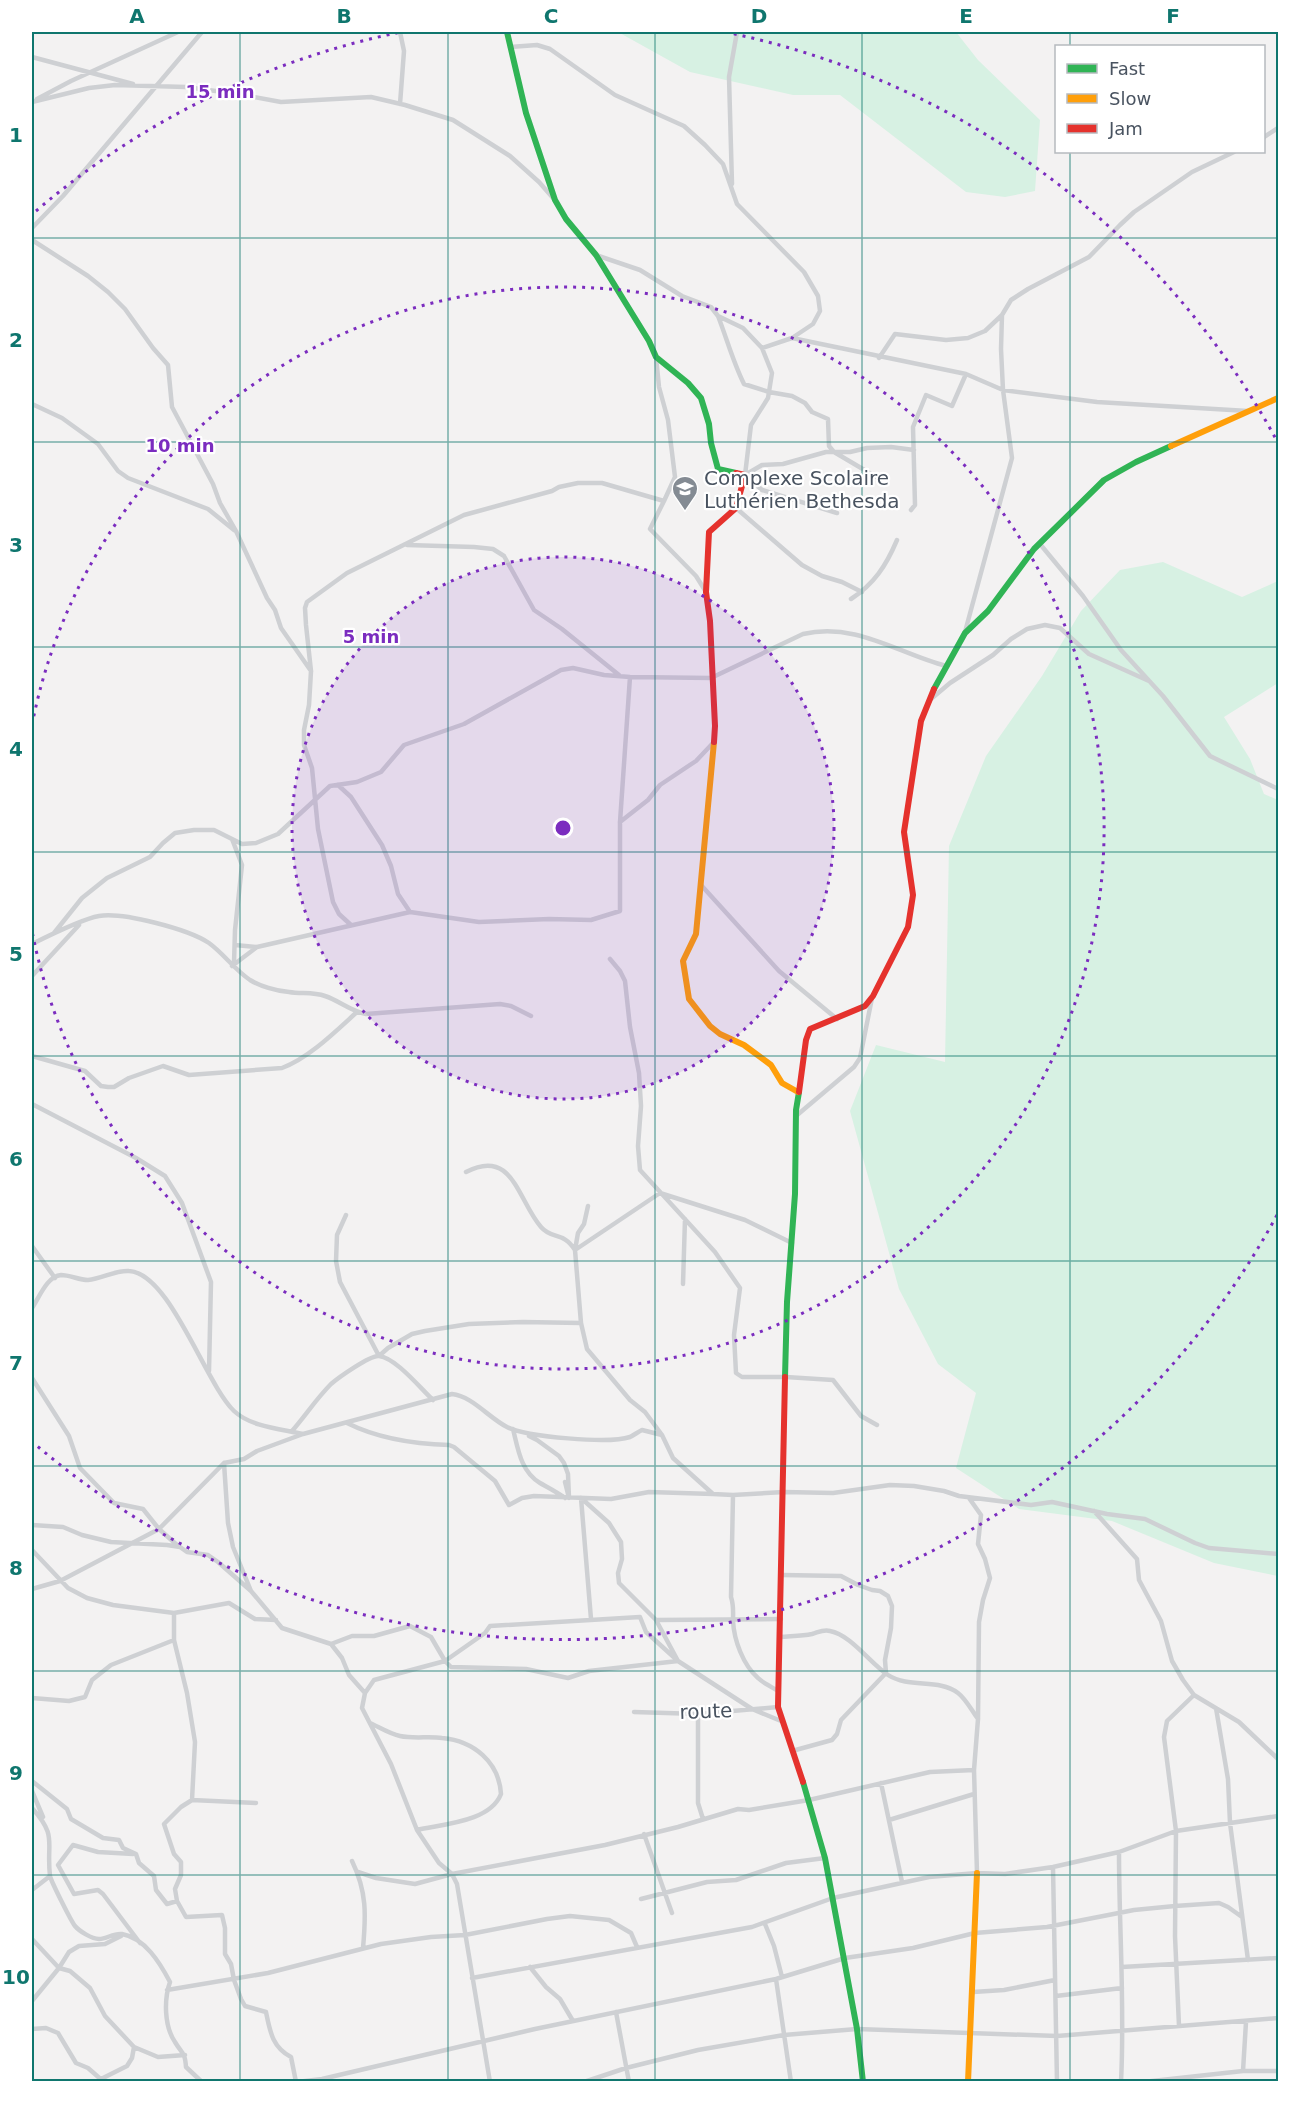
<svg xmlns="http://www.w3.org/2000/svg" width="1310" height="2113" font-family="'DejaVu Sans',sans-serif">
	<style>
		.green { fill: #d7f1e3 }
		.lines { fill: none; stroke-linecap: round; stroke-linejoin: round }
		.street { stroke: #ced0d3; stroke-width: 4.5 }
		.fast { stroke: #30b455; stroke-width: 6 }
		.slow { stroke: #ff9f0a; stroke-width: 6 }
		.jam { stroke: #e5322d; stroke-width: 6 }
		.grid { fill: none; stroke: #0f766e; stroke-width: 1.5; stroke-opacity: 0.55 }
		.ring { fill: none; stroke: #7b2cbf; stroke-width: 3; stroke-dasharray: 3 6 }
		.labels { text-anchor: middle; dominant-baseline: central; stroke-width: 4.5; stroke-linejoin: round; paint-order: stroke }
		.poi-label { font-size: 20px; fill: #495360; stroke: #fff; text-anchor: start }
		.street-label { font-size: 20px; fill: #495360; stroke: #fff }
		.centre { fill: #7b2cbf; stroke: #fff; stroke-width: 3 }
		.ring-label { font-size: 18px; text-anchor: middle; font-weight: bold; fill: #7b2cbf; stroke: #fff; stroke-width: 4.5; stroke-linejoin: round; paint-order: stroke }
		.neatline { fill: none; stroke: #0f766e; stroke-width: 2 }
		.grid-label { font-size: 20px; text-anchor: middle; font-weight: bold; fill: #0f766e }
	</style>
	<rect width="100%" height="100%" fill="#f3f2f2"/>
	<!-- green -->
	<path class="green" d="M618 32H956L978 60 1040 120 1035 191 1005 197 966 192 840 95H793L690 72Z
		M1163 562 1242 597 1278 581V683L1224 717 1250 759 1264 794 1278 800V1576L1214 1563 1112 1521 1019 1509 956 1468 976 1393 938 1364 899 1289 850 1111 876 1045 945 1062 949 846 986 756 1042 676 1081 611 1120 570Z"/>
	<g class="lines">
		<!-- street -->
		<path class="street" d="M400 32 404 51 400 104
			M510 47 537 45 550 49 615 95 684 126 705 145 723 164 737 204 804 272 818 296 820 311 813 324 792 338
			M32 57 133 84
			M37 99 71 81 178 32
			M32 102 89 88 115 85 186 87 238 94 281 102 371 97 405 105 453 120 510 156 539 182 553 198
			M1264 137 1278 128
			M732 184 729 77 737 32
			M32 228 63 196 202 32
			M32 240 88 276 108 292 125 309 153 348 168 365 172 407 213 484 220 503 236 531 267 598 275 610 281 628 311 671
			M596 255 640 270 682 296 711 307 718 316 743 328 762 348 792 338 966 374 1003 390 1097 402 1248 411
			M718 316C727 339 733 362 744 384L769 392 792 396 805 403 812 412 828 419 829 446 834 452 878 478
			M762 348 772 373 768 398 751 425 745 475 762 465 783 464 826 452H850L867 448 891 447 914 450
			M656 357 659 387 668 420 675 477 664 501
			M879 358 895 334 946 340 968 338 985 331 1002 315 1011 300 1028 289 1089 257 1120 225 1134 212 1192 172 1234 152
			M32 404 62 418 98 444 118 471 128 478 208 509 234 530
			M745 475 762 490 837 513
			M736 508 802 565 822 576 842 582 862 592
			M911 510 915 505 913 427 926 395 952 406 966 374
			M1040 544 1083 596 1121 650 1163 696 1210 756 1278 789
			M407 545 474 547 493 549 504 556 534 610 562 629 619 675
			M851 599C874 584 886 566 897 540
			M965 632 1012 458 1003 390 1001 349 1002 315
			M931 699 950 683 993 655 1011 639 1027 629 1045 625 1060 628 1089 654 1149 681
			M338 785 351 797 382 845 391 866 398 894 410 912
			M620 822 648 800 660 785 696 761 713 743
			M232 839 242 865 235 930 234 963
			M701 885 779 971 837 1019
			M351 925 339 914 333 902 318 829 312 768 304 745V730L309 705 311 671 306 625 305 608 307 602 347 573 464 515 552 491 559 487 578 483H602L664 501 650 529 696 576 706 592
			M54 933 82 898 107 878 150 857 163 843 175 833 194 830H214L242 844 256 843 278 834 330 786 357 782 381 772 404 745 464 724 561 670 573 668 604 675 630 677 711 678 803 634C856 622 897 653 946 666
			M32 944C48 936 82 919 99 916 123 912 188 929 209 943 224 954 234 969 250 980 260 986 276 991 289 992 301 994 313 992 325 996 340 1001 350 1011 366 1014L500 1004 511 1006 531 1016
			M235 945 256 947
			M610 959 620 971 625 981 630 1027 639 1073 641 1106 638 1146 640 1170 715 1252 740 1288 734 1335 736 1373 742 1377H786L833 1380 861 1416 877 1425
			M232 966 257 947 410 912 479 922 549 919 591 920 620 911V822L630 677
			M32 976 79 925
			M32 1056 85 1071 101 1086 108 1087H114L129 1078 163 1066 189 1075 282 1068C309 1058 336 1031 357 1012
			M32 1104 136 1158 165 1176 182 1203 211 1282 209 1371
			M796 1116 854 1067 860 1058 872 998
			M466 1172C513 1147 518 1201 541 1227 552 1240 563 1231 575 1250
			M588 1206 584 1224 578 1233 575 1250 581 1323 587 1349 630 1400 645 1412 662 1435 673 1458 713 1494 733 1495 784 1492 833 1493 890 1485 914 1486 944 1491 959 1496 1031 1505 1052 1502 1107 1514 1145 1519 1195 1543 1209 1548 1278 1554
			M346 1215 337 1235 336 1261 340 1282 379 1356 388 1348 412 1334 425 1331 469 1324 523 1322 581 1323
			M32 1246 55 1278
			M575 1250 660 1193 745 1220 792 1243
			M683 1284 685 1219
			M32 1308C39 1298 47 1276 61 1275 70 1275 79 1280 88 1280 102 1279 115 1270 129 1271 170 1273 205 1383 234 1411 251 1427 281 1429 303 1434
			M32 1378 69 1436 80 1468 114 1503 143 1509 159 1529 177 1545
			M347 1423C379 1439 413 1444 449 1445L454 1447 495 1481 509 1505 522 1498 534 1496 611 1499 649 1492 713 1494
			M513 1429C518 1449 521 1472 540 1483 549 1488 557 1492 565 1498
			M292 1431C305 1416 317 1398 331 1384 338 1378 370 1355 379 1356 396 1358 420 1388 433 1400
			M529 1436 537 1440 559 1456 564 1463 568 1474 569 1498 565 1482
			M733 1495 731 1597C734 1606 733 1612 733 1621 734 1640 743 1665 758 1678 763 1683 772 1687 778 1691
			M581 1498 591 1619
			M969 1498 981 1515 978 1544 985 1559 990 1578 983 1600 979 1622 978 1719 974 1770 977 1873
			M1094 1511 1137 1559 1139 1580 1161 1621 1172 1661 1183 1680 1194 1695 1239 1722 1278 1759
			M32 1525 63 1527 82 1535 111 1542 167 1545 180 1547 187 1552 208 1555 218 1562 251 1591 282 1628 331 1644 342 1658 349 1675 365 1693
			M32 1550 68 1588 87 1598 113 1605 174 1613 229 1603 255 1619 276 1620
			M782 1575 841 1576 858 1585 872 1590 880 1591 888 1596 892 1606 891 1628 885 1660 886 1673 841 1720 837 1734 832 1740 792 1751
			M32 1589 60 1581 159 1529 224 1463
			M251 1591 233 1547 228 1523 224 1463 244 1459 257 1451 303 1434 452 1394C472 1396 489 1418 507 1427 527 1437 609 1444 630 1437 634 1435 638 1432 642 1430L662 1435
			M656 1620 781 1619
			M780 1637C791 1636 802 1636 812 1634 819 1632 824 1629 830 1631 851 1635 870 1663 888 1675 910 1689 938 1678 958 1693 966 1699 972 1711 978 1719
			M174 1640 187 1693 195 1742 192 1800
			M331 1644 352 1636H374L410 1626 431 1637 445 1661 451 1667 526 1669 568 1678 589 1671 678 1661 656 1620 619 1583 618 1573 622 1559 621 1542 609 1523 581 1498
			M32 1698 69 1701 85 1697 92 1680 111 1665 174 1640V1613
			M1216 1708 1228 1779 1230 1823 1248 1960
			M634 1712 698 1714 778 1707
			M698 1714V1803L703 1819
			M370 1723C379 1727 390 1734 400 1736 414 1739 429 1736 442 1738 474 1741 499 1762 501 1794 490 1822 443 1824 417 1830
			M32 1781 67 1809 71 1819 103 1838 119 1840 123 1848 136 1854 139 1863 154 1876 156 1890 167 1904 177 1901 186 1917 222 1915 225 1928V1954L231 1964 234 1980 241 1999 245 2006 266 2012C270 2031 272 2047 291 2057L296 2082
			M881 1783 902 1882
			M32 1791 43 1817
			M32 1808C58 1837 46 1841 50 1876 51 1881 71 1921 75 1926 79 1931 92 1939 99 1939 107 1939 113 1933 122 1934 145 1938 160 1963 170 1982 164 1999 164 2026 175 2042 182 2054 185 2052 186 2067L202 2082
			M889 1820 974 1794
			M644 1834 672 1913
			M1119 1852C1119 1929 1125 2005 1121 2082
			M133 1854 98 1852 73 1845 58 1865 74 1894 98 1890 103 1894 140 1943
			M352 1861C367 1892 366 1915 363 1948
			M1053 1867 1057 2082
			M358 1872 376 1878 415 1884 452 1874 605 1845 678 1827 738 1809 749 1810 809 1800 930 1772 974 1770
			M32 1890 50 1876
			M641 1899 707 1882 736 1880 786 1863 825 1858
			M177 1901 175 1889 181 1875V1862L174 1854 164 1824 181 1807 192 1800 256 1803
			M765 1924 774 1946 782 1977
			M32 1939 59 1968 70 1971 90 1988 105 2016 134 2047 158 2057 185 2055
			M530 1967 546 1987 560 1999 573 2021
			M1122 1967 1278 1958
			M472 1978 752 1927 833 1898 929 1877 977 1873 1005 1874 1053 1867 1119 1852 1176 1831 1278 1816
			M776 1979 791 2082
			M167 1990 268 1973 381 1944 431 1937 465 1935 547 1919 570 1916 609 1920 631 1933 637 1947
			M973 1992 1004 1990 1055 1980
			M1056 1996 1122 1988
			M32 2001 59 1968 69 1952 79 1946 105 1944 121 1936
			M616 2012 629 2082
			M1179 2026 1175 1936 1176 1831 1164 1737 1167 1721 1194 1695
			M32 2029 46 2028 58 2033 76 2063 88 2068 104 2082
			M1243 2071 1246 2022
			M101 2079 127 2066 132 2058 134 2047
			M297 2082 322 2079 535 2029 776 1979 845 1958 913 1948 975 1933 1047 1927 1134 1910 1175 1906 1219 1903 1228 1907 1242 1917
			M490 2082 457 1884 452 1874 439 1863 417 1830 391 1764 362 1708 365 1693 374 1680 445 1661 485 1633 490 1626 640 1617 646 1632 678 1661 752 1709 781 1721
			M584 2082 626 2068 698 2050 784 2035 857 2029 1057 2036 1278 2018
			M1143 2082 1243 2071H1278"/>
		<!-- fast -->
		<path class="fast" d="M507 32 526 113 555 200 566 219 596 255 649 341 656 357 688 383 701 398 709 424 711 443 718 469 736 473
			M934 689 965 633 988 611 1034 549 1104 480 1136 462 1171 446
			M785 1377 787 1302 795 1194 796 1110 799 1092
			M803 1782 825 1858 857 2029 863 2082"/>
		<!-- slow -->
		<path class="slow" d="M1171 446 1278 398
			M714 742 696 934 683 961 689 999 710 1026 720 1034 744 1045 771 1065 782 1083 798 1092
			M968 2082 977 1873"/>
		<!-- jam -->
		<path class="jam" d="M714 742 715 726 710 621 706 592 709 532 736 508 745 475 736 473
			M799 1092 806 1040 810 1029 865 1006 873 996 908 927 913 895 904 832 921 721 934 689
			M785 1377 778 1707 803 1782"/>
	</g>
	<!-- grid -->
	<path class="grid" d="M240 32V2082M448 32V2082M655 32V2082M862 32V2082M1070 32V46M1070 152V2082M32 238H1278M32 442H1278M32 647H1278M32 852H1278M32 1056H1278M32 1261H1278M32 1466H1278M32 1671H1278M32 1875H1278"/>
	<!-- distance rings -->
	<circle cx="563" cy="828" r="271" fill="#7b2cbf" fill-opacity=".12"/>
	<g class="ring">
		<circle cx="563" cy="828" r="271"/>
		<path d="M32 725A541 541 0 1 1 32 931"/>
		<path d="M1277 1215A812 812 0 0 1 36 1445M36 211A812 812 0 0 1 401 32M725 32A812 812 0 0 1 1277 441"/>
	</g>
	<!-- icons -->
	<defs>
		<symbol id="school-pin" viewBox="-11 -11 22 30"><path d="M0 17L-7.5 6A9.5 9.5 0 1 1 7.5 6Z" fill="#848b93" stroke="#fff"/><path d="M0-5L7-2L0 1L-7-2ZM-4 1L0 2.5L4 1V4Q0 6-4 4Z" fill="#fff"/></symbol>
	</defs>
	<g fill-rule="evenodd">
		<use href="#school-pin" x="670" y="474" width="30" height="40"/>
	</g>
	<g class="labels">
		<!-- poi labels -->
		<g class="poi-label">
			<text x="704" y="478">Complexe Scolaire<tspan x="704" dy="23">Luthérien Bethesda</tspan></text>
		</g>
		<!-- street labels -->
		<g class="street-label">
			<text transform="translate(706 1711) rotate(-2)">route</text>
		</g>
	</g>
	<circle cx="563" cy="828" r="9" class="centre"/>
	<g class="ring-label">
		<text x="220" y="98">15 min</text>
		<text x="180" y="452">10 min</text>
		<text x="371" y="643">5 min</text>
	</g>
	<!-- border -->
	<rect width="1310" height="2113" fill="none" stroke="#ffffff" stroke-width="66"/>
	<!-- legend -->
	<rect x="1055" y="45" width="210" height="108" fill="#ffffff" stroke="#b6babf" stroke-width="1.5"/>
	<rect x="1067" y="64" width="30" height="9" fill="#30b455" stroke="#b6babf" stroke-width="1.5"/>
	<text x="1109" y="75" font-size="18" fill="#495360">Fast</text>
	<rect x="1067" y="94" width="30" height="9" fill="#ff9f0a" stroke="#b6babf" stroke-width="1.5"/>
	<text x="1109" y="105" font-size="18" fill="#495360">Slow</text>
	<rect x="1067" y="124" width="30" height="9" fill="#e5322d" stroke="#b6babf" stroke-width="1.5"/>
	<text x="1109" y="135" font-size="18" fill="#495360">Jam</text>
	<rect x="33" y="33" width="1244" height="2047" class="neatline"/>
	<g class="grid-label">
		<text x="137" y="23">A</text>
		<text x="344" y="23">B</text>
		<text x="551" y="23">C</text>
		<text x="759" y="23">D</text>
		<text x="966" y="23">E</text>
		<text x="1173" y="23">F</text>
		<text x="16" y="142">1</text>
		<text x="16" y="347">2</text>
		<text x="16" y="552">3</text>
		<text x="16" y="756">4</text>
		<text x="16" y="961">5</text>
		<text x="16" y="1166">6</text>
		<text x="16" y="1370">7</text>
		<text x="16" y="1575">8</text>
		<text x="16" y="1780">9</text>
		<text x="16" y="1984">10</text>
	</g>
</svg>
